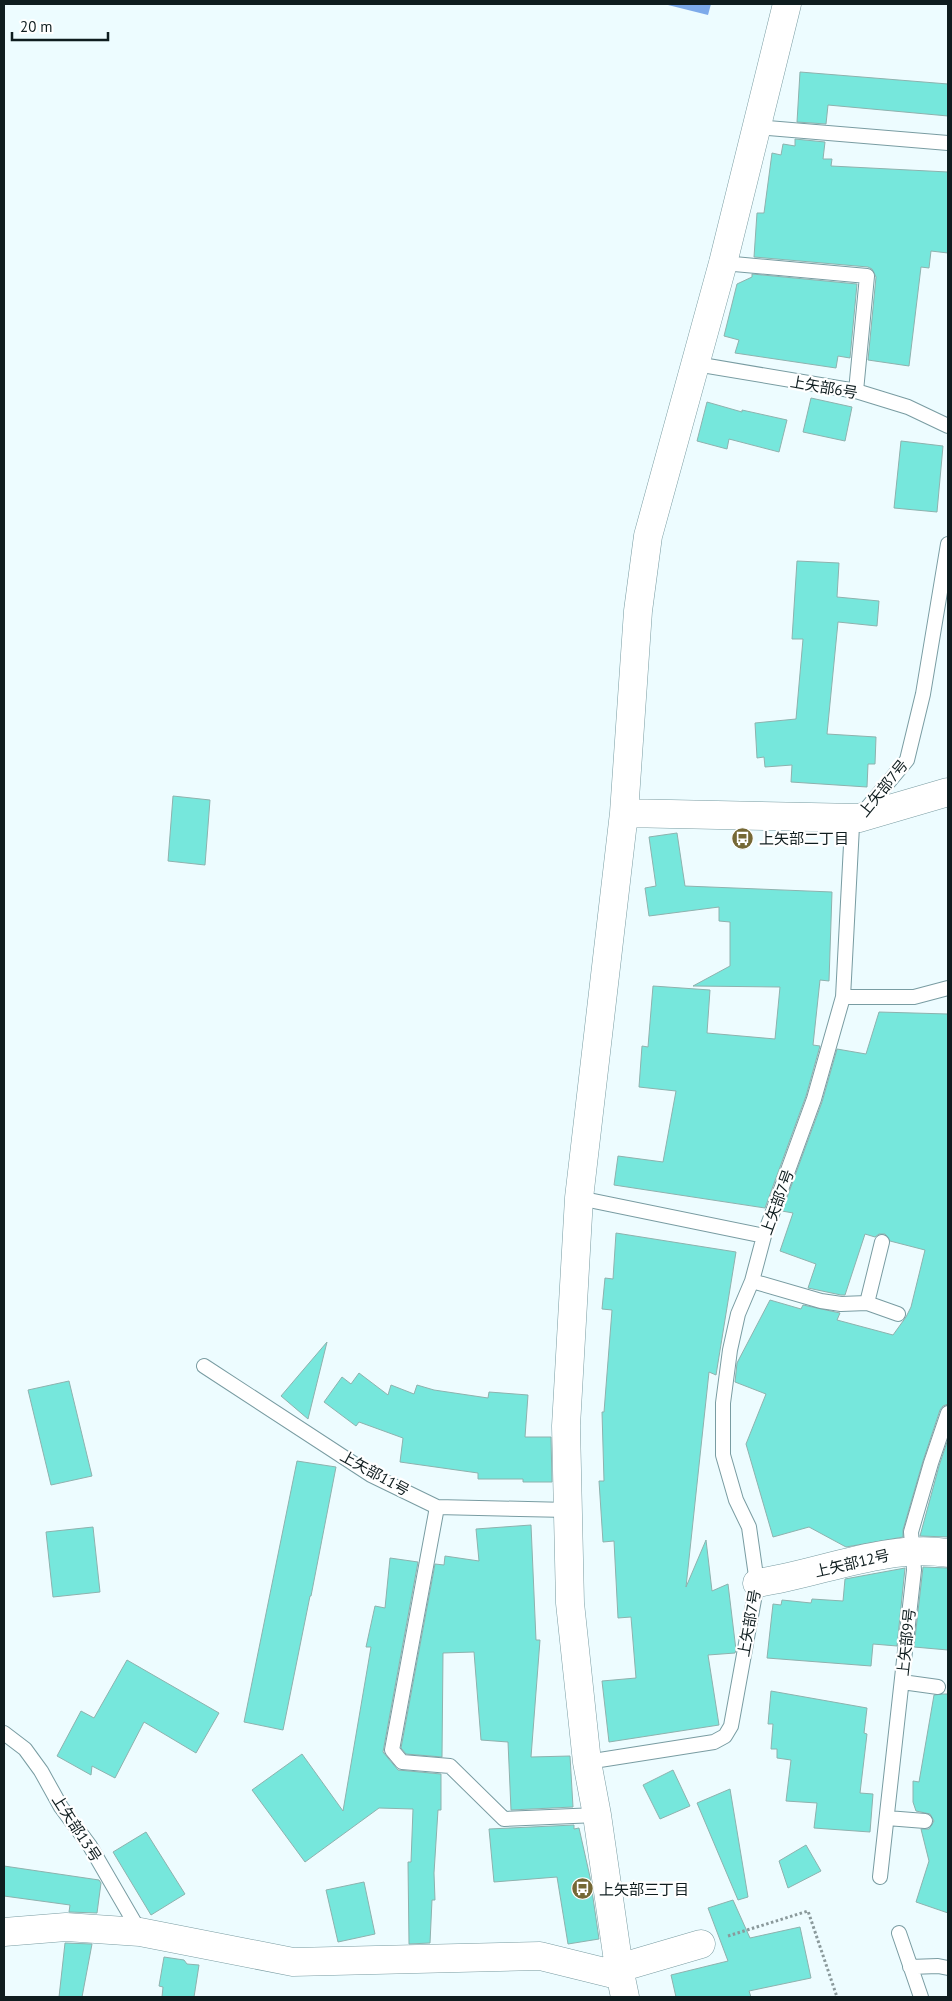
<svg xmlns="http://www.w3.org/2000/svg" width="952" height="2001" font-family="'PT Sans','Noto Sans JP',sans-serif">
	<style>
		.water { fill: #7daaea }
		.building { fill: #76e7dc; stroke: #8eb2ae }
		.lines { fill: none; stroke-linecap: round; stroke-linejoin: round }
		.service-casing { stroke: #799ca2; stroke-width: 16 }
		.minor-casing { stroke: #799ca2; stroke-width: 29 }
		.path { stroke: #8a999b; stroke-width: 3; stroke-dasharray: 2.5 2.5; stroke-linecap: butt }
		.service { stroke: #fff; stroke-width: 14 }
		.minor { stroke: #fff; stroke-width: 28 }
		.labels { text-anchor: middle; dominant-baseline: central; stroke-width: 4.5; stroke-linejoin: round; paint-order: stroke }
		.street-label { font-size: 15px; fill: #0f1d1f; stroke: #fff }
		.poi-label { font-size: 15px; fill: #0f1d1f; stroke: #fff; text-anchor: start }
	</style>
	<rect width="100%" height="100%" fill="#edfcff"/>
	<!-- water -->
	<path class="water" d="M664 4H711L708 15Z"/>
	<!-- building -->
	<path class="building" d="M800 72 948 84V116L828 105 826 124 797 122Z
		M795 139 825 142 823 159H832L831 166 948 172V253L931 251 929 268 921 267 909 366 868 360 876 277 872 269 868 267 754 257 757 213H764L772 153 781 155 783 144 795 146Z
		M752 274 857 284 850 358 838 356 836 368 735 353 739 340 724 336 737 284 752 277Z
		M811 398 852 407 845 441 803 432Z
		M707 402 742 412V410L787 420 779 452 729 439 727 449 697 441Z
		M901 441 943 446 937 512 894 508Z
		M797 561 839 563 837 597 879 601 877 626 838 622 827 734 876 737 875 764H868L867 787 791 782 792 765 765 767 764 757 757 758 755 723 796 719 803 639H792Z
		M173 796 210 800 205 865 168 861Z
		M677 833 685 886 832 892 829 981 820 980 813 1045 820 1046 806 1096 765 1208 614 1185 618 1156 663 1162 676 1091 639 1087 642 1046 648 1047 653 986 710 990 707 1033 775 1039 780 987 693 986 730 966V922L719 921V907L649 916 645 888 656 886 649 837Z
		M879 1012 948 1014V1404L943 1406 940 1410 923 1461 903 1530V1537L846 1547 809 1527 773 1537 746 1444 766 1394 735 1382 737 1363 770 1300 801 1309 803 1305 840 1313 837 1320 893 1335 906 1317 911 1307 925 1250 890 1241 885 1234H879L875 1237 865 1234 845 1295H841L808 1288 816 1264 780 1251 793 1213 782 1211 822 1102 837 1049 866 1054Z
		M616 1233 736 1252 716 1375 709 1372 686 1587 706 1540 712 1591 728 1584 736 1650 735 1653 708 1655 719 1725 609 1742 602 1681 636 1678 631 1617 618 1618 614 1541 603 1542 599 1481H604L602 1412H604L612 1310 602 1309 605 1278 613 1279Z
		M327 1342 308 1419 281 1396Z
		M359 1373 388 1395 391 1385 414 1394 417 1385 434 1390 488 1398 489 1392 528 1395 525 1437H551L552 1482H523V1479H478V1473L400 1462 403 1438 359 1422 356 1426 324 1402 342 1377 351 1384Z
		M69 1381 92 1476 51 1485 28 1390Z
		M948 1439V1537L920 1536 939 1466Z
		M297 1461 336 1467 311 1596H310L283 1730 244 1722Z
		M531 1525 536 1640H540L531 1757 570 1756 573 1807 511 1810 508 1742 481 1740 474 1652 443 1653 442 1757 406 1754 401 1748 435 1564 444 1565 445 1556 479 1561 476 1529Z
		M93 1527 100 1592 53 1597 46 1532Z
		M390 1558 418 1562 383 1752 398 1770 441 1774V1810H438L434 1873 435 1900H432L430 1943 409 1944 408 1862H411L413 1809 379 1808 305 1862 252 1790 302 1754 343 1811 371 1647H366L375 1606 385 1608Z
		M923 1567 948 1568V1650L914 1647Z
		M905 1568 897 1646 873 1644 871 1666 767 1658 773 1604 781 1605 782 1600 811 1603 812 1599 843 1601 845 1579Z
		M127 1660 219 1713 196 1753 144 1722 115 1778 92 1766 91 1775 57 1756 81 1711 94 1718Z
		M771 1691 867 1708 864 1733 867 1734 860 1793 873 1794 870 1832 814 1828 817 1803 786 1801 791 1760 777 1758V1749H771L773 1724H768Z
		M943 1694H948V1913L916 1902 929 1861 921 1829H929L934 1821 930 1814 916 1811 913 1802V1781L919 1782 934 1695Z
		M673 1770 690 1806 660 1819 643 1785Z
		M730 1789 748 1897 738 1900 697 1803Z
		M574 1825V1829L579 1828 590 1877 599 1939 568 1944 557 1877 494 1882 489 1829Z
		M146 1832 185 1894 151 1915 113 1852Z
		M806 1845 821 1871 788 1888 779 1861Z
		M4 1866 99 1880 101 1883 97 1913 69 1912 70 1905 4 1896Z
		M364 1882 375 1934 338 1942 326 1890Z
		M733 1900 750 1938 800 1927 811 1978 749 1991 751 1997H676L671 1975 728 1961 708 1908Z
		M65 1943 92 1944 82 1997H59Z
		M164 1957 184 1960 187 1964 199 1965 194 1997H162L163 1987 159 1986Z"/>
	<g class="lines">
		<defs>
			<path id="service" d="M756 127 948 143
				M723 263 867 276 856 391
				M696 364 856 391 908 407 948 426
				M843 997H914L948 988
				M579 1198 764 1236
				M752 1281 821 1301 841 1304 867 1303 898 1314
				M867 1303 882 1242
				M204 1366 371 1475 437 1507 568 1510
				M437 1507 392 1750 402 1762 450 1766 504 1819 597 1815
				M902 1682 938 1687
				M4 1733 25 1749 41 1771 61 1807 90 1846 140 1932
				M587 1762 714 1742 725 1736 731 1726 757 1583 749 1527 736 1500 723 1455V1403L730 1350 738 1314 752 1281 764 1236 814 1099 843 997 852 826 907 760 923 694 948 544
				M887 1818 925 1821
				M880 1877 914 1570 911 1532 931 1463 948 1413
				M899 1933 921 1997
				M910 1967 938 1966 948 1968"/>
			<path id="minor" d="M624 813 859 818 948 792
				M757 1583C820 1574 883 1544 948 1553
				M4 1932 66 1927 140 1932 293 1962 540 1956 621 1976
				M619 1968 701 1944
				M625 1997 619 1968 597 1815 587 1762 570 1603 566 1426 579 1198 624 813 638 611 648 536 723 263 787 4"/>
		</defs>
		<!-- service casing -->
		<use href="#service" class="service-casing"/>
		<!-- minor casing -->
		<use href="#minor" class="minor-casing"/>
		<!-- path -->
		<path class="path" d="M728 1936 808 1911 837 1997"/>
		<!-- service -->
		<use href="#service" class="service"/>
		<!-- minor -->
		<use href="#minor" class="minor"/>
	</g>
	<!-- icons -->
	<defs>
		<symbol id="bus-disc" viewBox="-11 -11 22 22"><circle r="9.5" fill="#756835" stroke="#fff"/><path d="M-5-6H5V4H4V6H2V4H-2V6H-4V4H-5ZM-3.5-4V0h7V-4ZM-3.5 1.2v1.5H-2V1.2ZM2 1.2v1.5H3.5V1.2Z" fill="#fff"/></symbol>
	</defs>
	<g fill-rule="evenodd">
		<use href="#bus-disc" x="730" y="826" width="25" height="25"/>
		<use href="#bus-disc" x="570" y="1876" width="25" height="25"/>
	</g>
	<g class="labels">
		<!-- street labels -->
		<g class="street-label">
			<text transform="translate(824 387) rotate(10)">上矢部6号</text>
			<text transform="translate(883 788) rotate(-51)">上矢部7号</text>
			<text transform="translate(777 1202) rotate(-70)">上矢部7号</text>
			<text transform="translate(375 1473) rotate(29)">上矢部11号</text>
			<text transform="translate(852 1563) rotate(-13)">上矢部12号</text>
			<text transform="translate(749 1623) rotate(-80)">上矢部7号</text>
			<text transform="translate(906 1642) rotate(-84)">上矢部9号</text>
			<text transform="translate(77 1828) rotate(57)">上矢部13号</text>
		</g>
		<!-- poi labels -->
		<g class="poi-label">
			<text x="759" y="838">上矢部二丁目</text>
			<text x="599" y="1889">上矢部三丁目</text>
		</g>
	</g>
	<!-- border -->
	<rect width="952" height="2001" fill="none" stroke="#0f1d1f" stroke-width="10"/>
	<!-- scale -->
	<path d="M12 32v8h96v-8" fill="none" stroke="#0f1d1f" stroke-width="2.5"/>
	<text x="20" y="32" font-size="15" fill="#0f1d1f" stroke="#ffffff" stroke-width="4" paint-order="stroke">20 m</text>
</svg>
